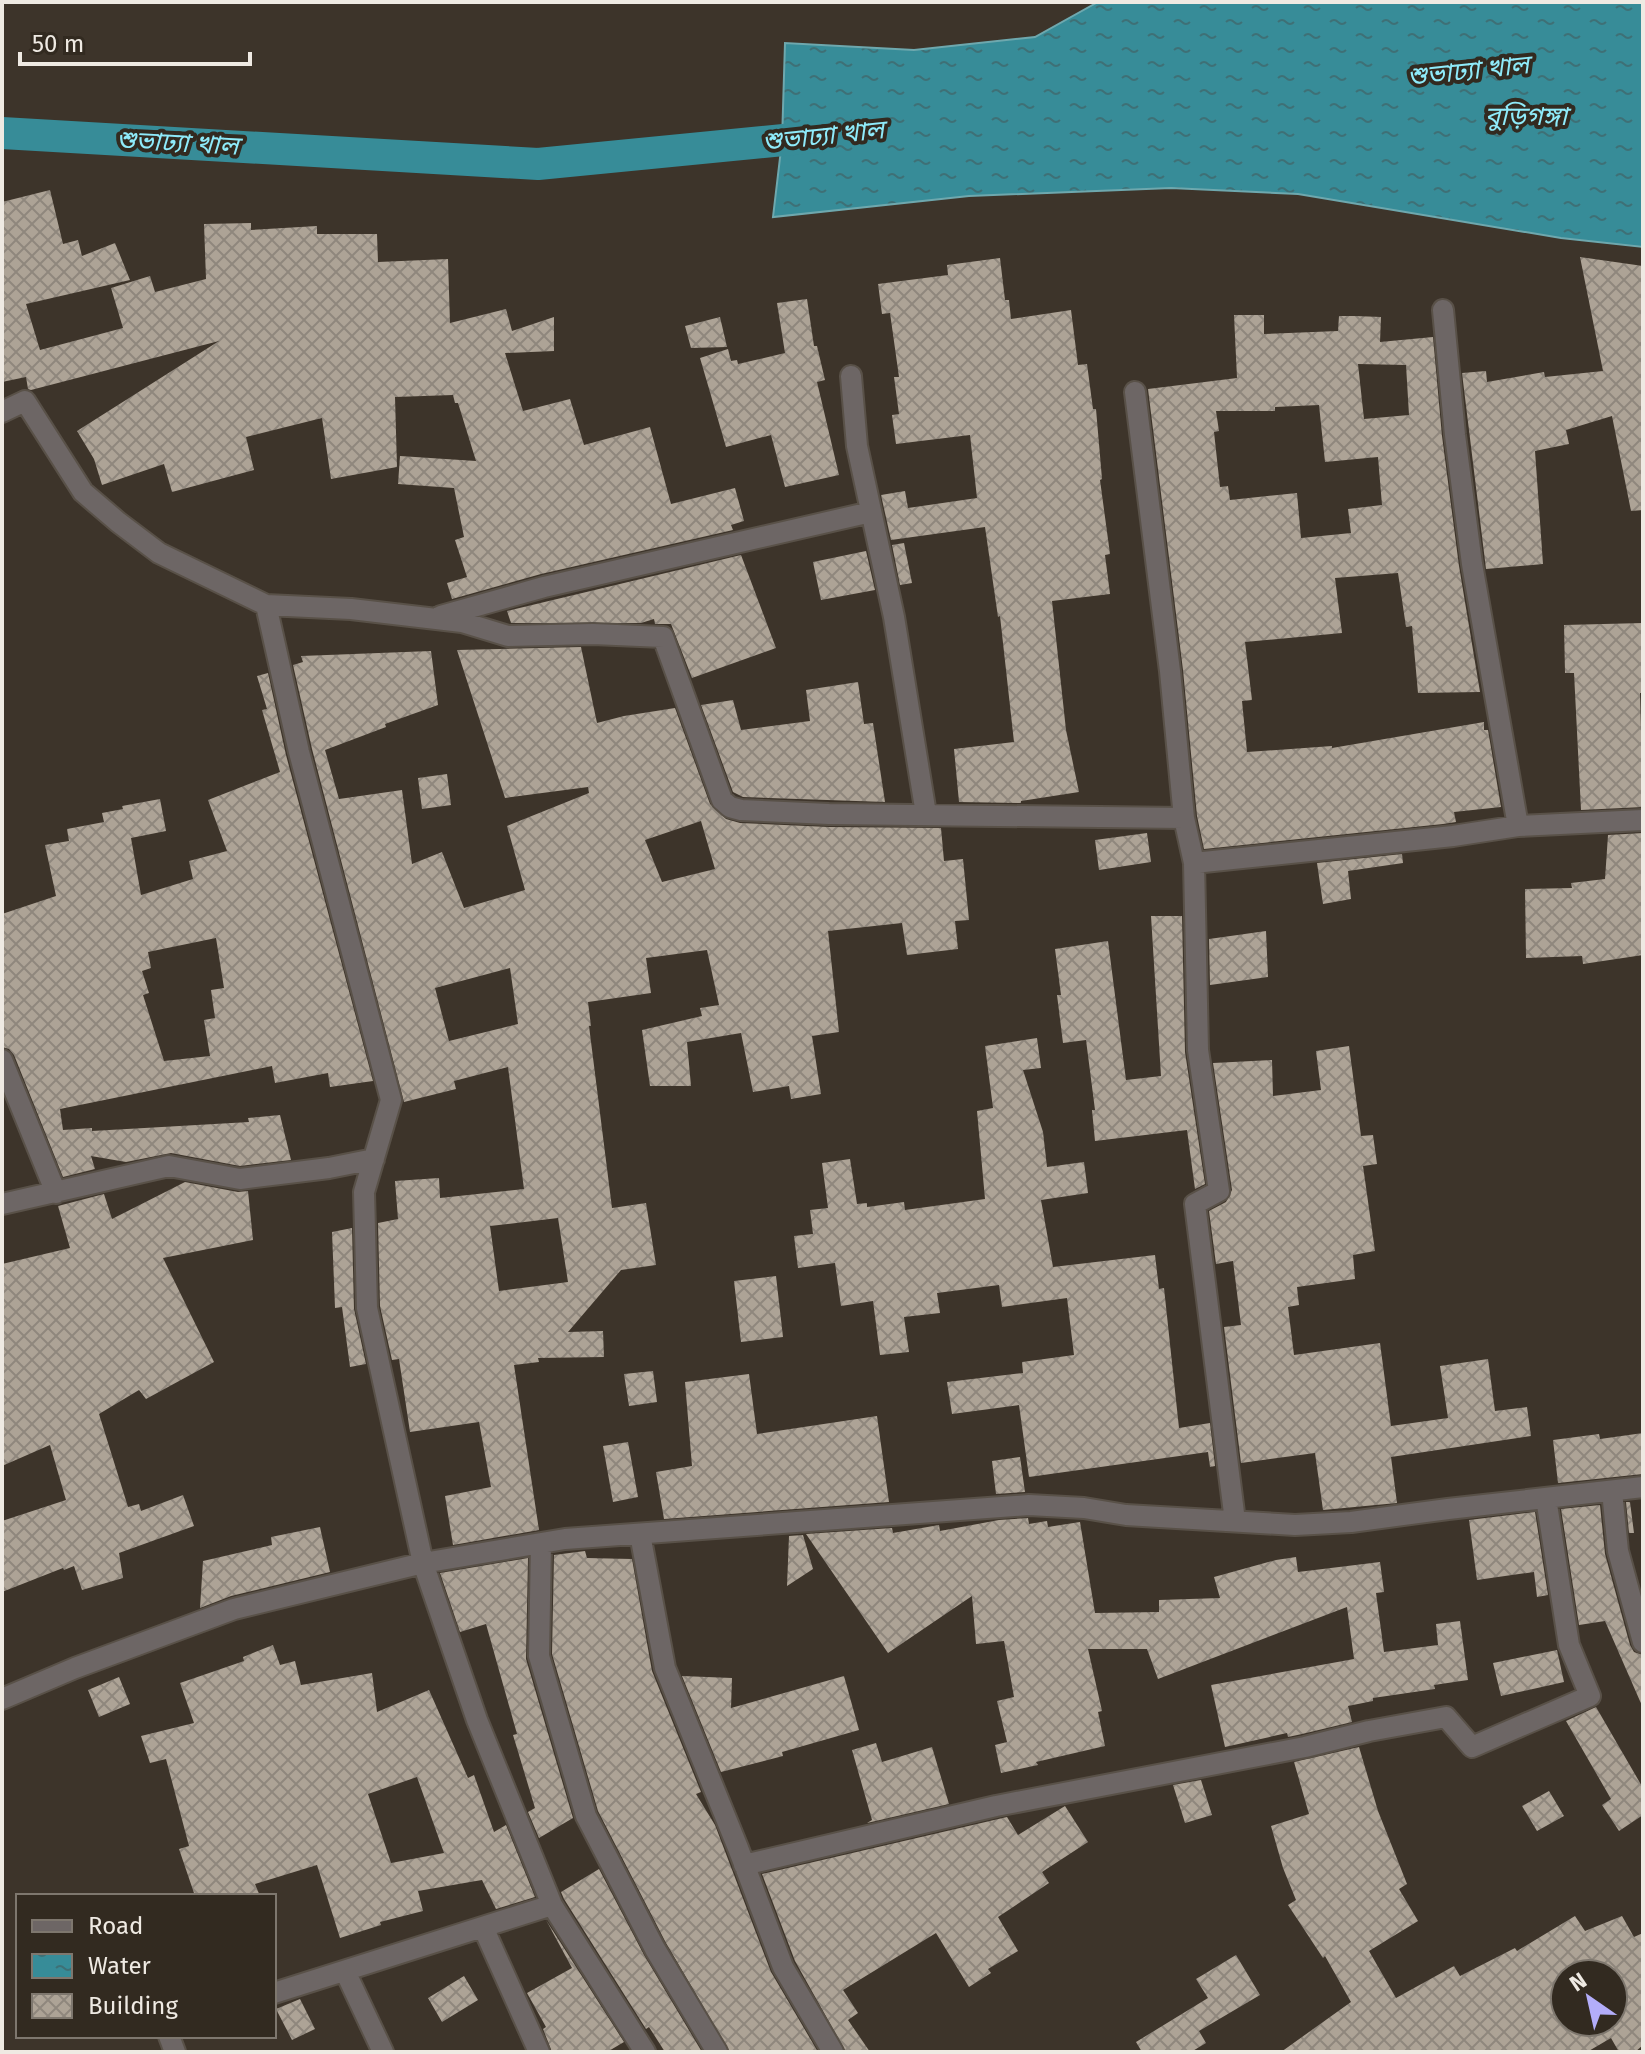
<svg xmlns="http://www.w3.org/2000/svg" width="1645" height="2054" font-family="'Fira Sans','Noto Sans Bengali',sans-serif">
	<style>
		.water { fill: url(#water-ripples); stroke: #6ea8ae; stroke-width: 2 }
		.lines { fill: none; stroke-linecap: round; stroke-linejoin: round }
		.canal { stroke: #378c98; stroke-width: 32 }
		.building { fill: url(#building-cross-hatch); fill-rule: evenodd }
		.minor-casing { stroke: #595148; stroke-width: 24 }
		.minor { stroke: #6d6665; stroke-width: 20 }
		.labels { text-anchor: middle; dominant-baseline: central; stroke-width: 8; stroke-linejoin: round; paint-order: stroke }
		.water-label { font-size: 26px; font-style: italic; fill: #8febfa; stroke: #322a20 }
	</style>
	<defs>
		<pattern id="water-ripples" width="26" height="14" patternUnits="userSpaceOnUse" patternTransform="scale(2)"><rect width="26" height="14" fill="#378c98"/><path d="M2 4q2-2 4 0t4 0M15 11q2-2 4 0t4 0" fill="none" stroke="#3e7076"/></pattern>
		<pattern id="building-cross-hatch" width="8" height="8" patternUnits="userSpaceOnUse" patternTransform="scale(2)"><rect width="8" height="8" fill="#ada396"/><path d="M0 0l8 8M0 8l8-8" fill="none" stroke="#8f877d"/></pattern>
	</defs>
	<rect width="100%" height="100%" fill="#3d342a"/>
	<!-- water -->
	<path class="water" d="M1098 2H1643V247L1561 238 1298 194 1171 188 969 196 773 217 782 141 785 43 914 50 1035 37Z"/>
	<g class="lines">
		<!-- canal -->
		<path class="canal" d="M2 133 538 164 824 136"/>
	</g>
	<!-- building -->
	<path class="building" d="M50 190 63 244 78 240 82 256 115 243 130 280 26 304 40 350 123 328 111 288 150 276 155 292 206 279 204 224 251 223V230L317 226V234H377L378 262 448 259 450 323 506 309 512 331 554 317V351L505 353 523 411 570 399 584 445 650 427 671 504 735 488 744 521 731 525 733 530 541 574 452 599 447 583 467 577 455 540 464 537 454 488 398 484 400 456 476 461 458 403H455L453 395 395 397 397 467 331 479 322 418 246 437 254 470 172 492 164 464 102 485 94 459 77 431 219 341 31 390 28 389 26 377 2 382V202Z
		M1580 257 1643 266V510L1631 511 1612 416 1566 430 1569 444 1535 451 1543 564 1486 569 1462 373 1486 371 1487 382 1544 372 1545 377 1603 371Z
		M1000 258 1005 300H1009L1011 319 1071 310 1078 365 1087 364 1093 409H1096L1102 479 1100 480 1110 554 1105 555 1110 594 1052 601 1066 730 1079 792 1021 801V803L959 802 954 749 1014 742 1000 616 998 617 985 527 891 540 881 495 905 491 908 508 977 498 970 435 896 444 892 415 899 414 894 377H899L890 313 882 314 878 284 948 275 947 265Z
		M807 299 814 346H817L825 380 817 382 839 475 785 487 771 435 726 447 700 358 728 349 731 361 737 360 738 364 785 353 777 303Z
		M1234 315H1264V334L1338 331 1339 316H1355L1381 317 1380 342 1433 337 1442 436 1459 566 1480 692 1418 693 1412 626 1406 627 1398 573 1335 578 1342 633 1245 642 1252 700 1242 701 1247 752 1332 746V748L1484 722V730H1488L1501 807 1454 812 1456 822 1443 824 1204 849 1197 816 1183 670 1148 389 1237 378ZM1358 364 1406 365 1409 415 1364 419ZM1319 405 1325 462 1378 457 1382 505 1348 509 1351 533 1301 538 1297 493 1230 500 1228 486 1220 487 1214 432 1219 431 1216 411H1275V407Z
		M720 317 727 347 691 348 685 326Z
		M904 543 912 583 900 585 892 545Z
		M866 551 875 590 821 600 813 562Z
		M741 555 776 648 692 678 671 624H655L654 619 641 623H511L507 611Z
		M1643 623V693H1640L1643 807 1581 810 1574 673H1565L1564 625Z
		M581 647 597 723 624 716 675 708 710 804 726 819 740 823 829 827 941 828 944 861 963 859 969 920 955 921 958 949 907 955 902 923 828 931 839 1032 812 1036 821 1094 791 1099 789 1086 753 1092 741 1033 687 1042 691 1086H650L642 1030 702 1016 700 1008 719 1005 707 950 646 958 651 993 588 1002 591 1026H589L612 1208 646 1203 656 1265 621 1270 568 1332 603 1331 604 1357 538 1358 539 1362 514 1365 539 1530 453 1545 445 1496 491 1487 479 1422 410 1432 399 1359 392 1360 380 1306 378 1223 398 1219 395 1181 439 1178 440 1198 524 1189 508 1067 454 1081 456 1089 404 1102 312 749 293 665 303 662 301 656 431 651 438 705 385 724 386 727 325 750 339 799 402 790 412 864 442 852 464 908 525 890 507 826 589 793 588 787 505 798 457 650ZM701 821 715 869 662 882 645 840ZM510 968 518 1024 449 1041 435 988ZM558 1218 568 1282 499 1291 490 1226Z
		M268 673 286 755 373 1081 330 1087 328 1073 275 1083 272 1066 60 1109 63 1130 92 1128V1131L249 1122 248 1118 280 1115 291 1160 240 1166 171 1153 126 1162 91 1156 95 1169 63 1177 14 1055 9 1049 2 1047V914L56 896 45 845 69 841 67 829 104 822 102 813 123 809 122 806 160 799 166 831 131 838 141 895 193 879 189 861 227 851 208 800 280 772 262 710 267 709 257 676ZM216 938 224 988 211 990 215 1018 204 1020 210 1056 164 1061 143 995 149 993 142 971 151 968 148 952Z
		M858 682 864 724 873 723 885 802 743 797 733 792 701 705 733 700 741 730 810 721 806 690Z
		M447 774 451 805 422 809 418 778Z
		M1147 833 1151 862 1099 870 1095 840Z
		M1643 833V955L1583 964 1582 956 1526 958 1525 889 1572 888 1571 883 1605 879 1608 835Z
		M1402 854 1403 863 1348 871 1351 899 1323 904 1317 863Z
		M1151 916H1182L1185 1052 1205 1184 1195 1189 1187 1130 1095 1141 1092 1110H1095L1086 1040 1063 1043 1057 995H1061L1055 949 1108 941 1126 1080 1161 1076Z
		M1266 931 1268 977 1210 985 1209 939Z
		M1037 1038 1041 1068 1023 1070 1043 1132 1047 1167 1084 1162 1088 1193 1041 1200 1053 1267 1155 1255 1159 1289 1164 1288 1179 1428 1210 1423 1215 1466 1210 1467 1208 1452 1029 1477 1019 1405 952 1414 947 1382 1023 1373 1022 1362 1074 1355 1067 1298 1002 1307 999 1285 937 1293 940 1313 904 1317 909 1352 880 1355 873 1301 841 1306 835 1263 798 1268 794 1236 813 1234 810 1210 828 1208 822 1163 850 1159 857 1204 867 1203V1207L904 1202 905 1210 985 1199 977 1111 993 1108 985 1046Z
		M1349 1046 1361 1136 1373 1135 1377 1164 1363 1166 1375 1251 1353 1255 1355 1279 1297 1287 1299 1305 1288 1307 1294 1355 1380 1343 1391 1426 1448 1418 1440 1366 1488 1359 1495 1411 1527 1407 1531 1436 1391 1457 1397 1503 1323 1510 1315 1453 1241 1463 1224 1327 1241 1325 1233 1261 1216 1264 1209 1211 1226 1202 1232 1190 1213 1063 1272 1060 1273 1096 1321 1090 1316 1051Z
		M185 1182 238 1192 248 1191 253 1240 163 1258 214 1362 146 1399 139 1390 99 1414 128 1507 139 1504 141 1511 183 1495 194 1526 119 1553 123 1578 82 1590 74 1566 64 1570 63 1568 2 1592V1521L66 1500 50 1445 2 1466V1264L70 1248 58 1206 104 1194 112 1219Z
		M352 1228 354 1309 366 1364 350 1367 342 1307 335 1308 332 1232Z
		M776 1276 783 1337 741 1342 734 1281Z
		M653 1371 657 1402 629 1406 624 1374Z
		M749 1374 757 1434 877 1416 889 1502 664 1519 656 1472 692 1466 685 1382Z
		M1643 1433V1474L1558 1483 1553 1440 1599 1434 1600 1439Z
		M628 1442 638 1497 613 1502 603 1446Z
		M1020 1457 1025 1492 996 1494 992 1461Z
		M1626 1502H1630L1634 1533H1629Z
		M1600 1505 1605 1554 1630 1645 1634 1652 1643 1655V1708L1605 1621 1579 1625 1561 1509Z
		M1535 1512 1548 1595 1537 1597 1534 1572 1477 1580 1469 1520Z
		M1028 1518 1029 1524 1047 1521 1048 1527 1080 1522 1095 1613 1159 1612V1600L1220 1598 1214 1577 1276 1560 1296 1557 1298 1572 1380 1562 1384 1592 1376 1593 1384 1652 1438 1645 1436 1624 1460 1621 1468 1680 1434 1685 1435 1689 1373 1698V1701L1348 1706 1352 1722 1302 1734 1288 1737 1287 1733 1225 1747 1211 1685 1354 1659 1347 1607 1158 1679 1147 1649H1088L1102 1711 1098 1712 1105 1746 1036 1762 1038 1765 1001 1773 995 1745 1007 1742 997 1701 1014 1697 1004 1641 976 1644 972 1596 888 1653 806 1534 892 1528 893 1533 939 1525 940 1531 999 1520Z
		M320 1527 330 1572 231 1596 200 1608 203 1561 272 1545 271 1537Z
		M803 1535 813 1569 787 1586 789 1536Z
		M585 1551 587 1558 632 1559 652 1671 701 1792 696 1794 715 1825 771 1972 818 2052H730L666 1943 598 1811 552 1654 554 1555Z
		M528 1558 526 1659 573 1818 539 1838 528 1812 535 1808 513 1735 517 1734 486 1624 460 1632 440 1573Z
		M273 1645 280 1665 295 1661 301 1685 372 1673 377 1712 429 1690 468 1778 474 1775 494 1832 506 1825 535 1897 496 1909 482 1880 418 1891 423 1911 380 1922 381 1925 340 1938 317 1865 255 1884 260 1896H195L179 1849 189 1846 166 1759 150 1763 141 1736 194 1723 180 1683 244 1661 243 1657ZM417 1777 444 1853 391 1863 368 1794Z
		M1557 1650 1564 1682 1501 1696 1493 1663Z
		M682 1676 732 1678 731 1708 844 1676 859 1730 782 1752 783 1756 721 1772Z
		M119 1677 130 1704 99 1717 88 1690Z
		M1596 1707 1643 1788V1815L1619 1831 1602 1805 1611 1799 1566 1721Z
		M876 1743 882 1762 932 1747 949 1804 867 1823 872 1820 852 1750Z
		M1359 1747 1378 1811 1407 1884 1399 1889 1418 1921 1369 1951 1396 1998 1454 1966 1460 1976 1515 1948 1517 1951 1575 1916 1585 1931 1622 1916 1634 1937 1643 1933V2045L1635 2052H1619L1611 2038 1587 2052H1281L1351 2002 1325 1956 1323 1958 1288 1905 1296 1900 1283 1868 1271 1826 1309 1814 1294 1762ZM1565 1974H1613V2022H1565Z
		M1201 1780 1212 1815 1185 1823 1173 1785Z
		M1549 1791 1564 1816 1537 1831 1522 1806Z
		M1065 1806 1088 1842 1042 1872 1049 1883 998 1917 1018 1951 988 1969 991 1973 969 1987 936 1933 843 1990 858 2013 848 2020 870 2052H846L795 1961 762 1874 1007 1817 1018 1835Z
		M599 1869 644 1955 702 2052H665L649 2027 646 2029 564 1899 561 1892Z
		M546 1920 624 2042 607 2052H552L543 2029 546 2027 527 1993 572 1968Z
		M1236 1955 1260 1995 1199 2031 1206 2043 1191 2052H1142L1136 2042 1208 1998 1196 1979Z
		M464 1976 478 2000 442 2022 428 1998Z
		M300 1999 315 2029 292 2040 276 2009Z"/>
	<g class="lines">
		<defs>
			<path id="minor" d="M1443 310 1455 435 1472 564 1518 826
				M851 376 857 446 894 617 926 814
				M1135 392 1170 671 1184 818
				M2 412 25 401 83 492 118 522 159 553 266 605 299 752 391 1100 364 1192 367 1308 423 1563 477 1720 552 1905 274 1993
				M266 605 351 609 462 622 508 636 593 634 663 637 722 800 730 807 741 810 829 814 1184 818 1194 863 1453 836 1518 826 1643 820
				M441 616 544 587 871 512
				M1194 863 1198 1050 1219 1191 1195 1204 1235 1521
				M2 1060 56 1193
				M2 1204 169 1166 240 1179 329 1168 374 1159
				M1612 1491 1618 1551 1643 1642
				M640 1534 665 1668 738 1848 783 1967 833 2052
				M541 1543 539 1656 586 1816 655 1949 717 2052
				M2 1699 75 1668 234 1609 423 1563 565 1539 1029 1505 1084 1508 1126 1515 1295 1525 1351 1522 1448 1509 1643 1487
				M744 1865 996 1806 1305 1747 1369 1731 1446 1717 1472 1747 1590 1696 1569 1645 1546 1498
				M552 1905 645 2052
				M483 1927 539 2052
				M345 1971 383 2052
				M169 2036 175 2052"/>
		</defs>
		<!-- minor casing -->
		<use href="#minor" class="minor-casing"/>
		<!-- minor -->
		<use href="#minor" class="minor"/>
	</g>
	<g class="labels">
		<!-- water labels -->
		<g class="water-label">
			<text transform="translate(1468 71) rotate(-6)">শুভাঢ্যা খাল</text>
			<text x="1526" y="116">বুড়িগঙ্গা</text>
			<text transform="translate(823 136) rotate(-6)">শুভাঢ্যা খাল</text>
			<text transform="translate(177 143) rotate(3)">শুভাঢ্যা খাল</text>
		</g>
	</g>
	<!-- border -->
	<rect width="1645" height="2054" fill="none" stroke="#efeae3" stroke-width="8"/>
	<!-- legend -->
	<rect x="16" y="1894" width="260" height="144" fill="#322a20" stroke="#7e776e" stroke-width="2"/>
	<rect x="32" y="1920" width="40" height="12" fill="#6d6665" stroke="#7e776e" stroke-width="2"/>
	<text x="88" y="1934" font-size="24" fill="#efeae3">Road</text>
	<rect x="32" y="1954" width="40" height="24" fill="url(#water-ripples)" stroke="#7e776e" stroke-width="2"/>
	<text x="88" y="1974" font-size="24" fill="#efeae3">Water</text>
	<rect x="32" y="1994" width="40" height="24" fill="url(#building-cross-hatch)" stroke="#7e776e" stroke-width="2"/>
	<text x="88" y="2014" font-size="24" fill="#efeae3">Building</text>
	<!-- north arrow -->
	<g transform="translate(1589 1998) rotate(326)"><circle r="38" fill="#322a20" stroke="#7e776e" stroke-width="2"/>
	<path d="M0-6L14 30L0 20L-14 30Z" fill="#b3adf9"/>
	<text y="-12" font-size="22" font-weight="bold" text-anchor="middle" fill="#efeae3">N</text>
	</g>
	<!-- scale -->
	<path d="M20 52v12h230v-12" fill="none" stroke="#efeae3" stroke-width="4"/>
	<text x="32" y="52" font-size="24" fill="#efeae3" stroke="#322a20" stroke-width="6" paint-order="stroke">50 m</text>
</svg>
